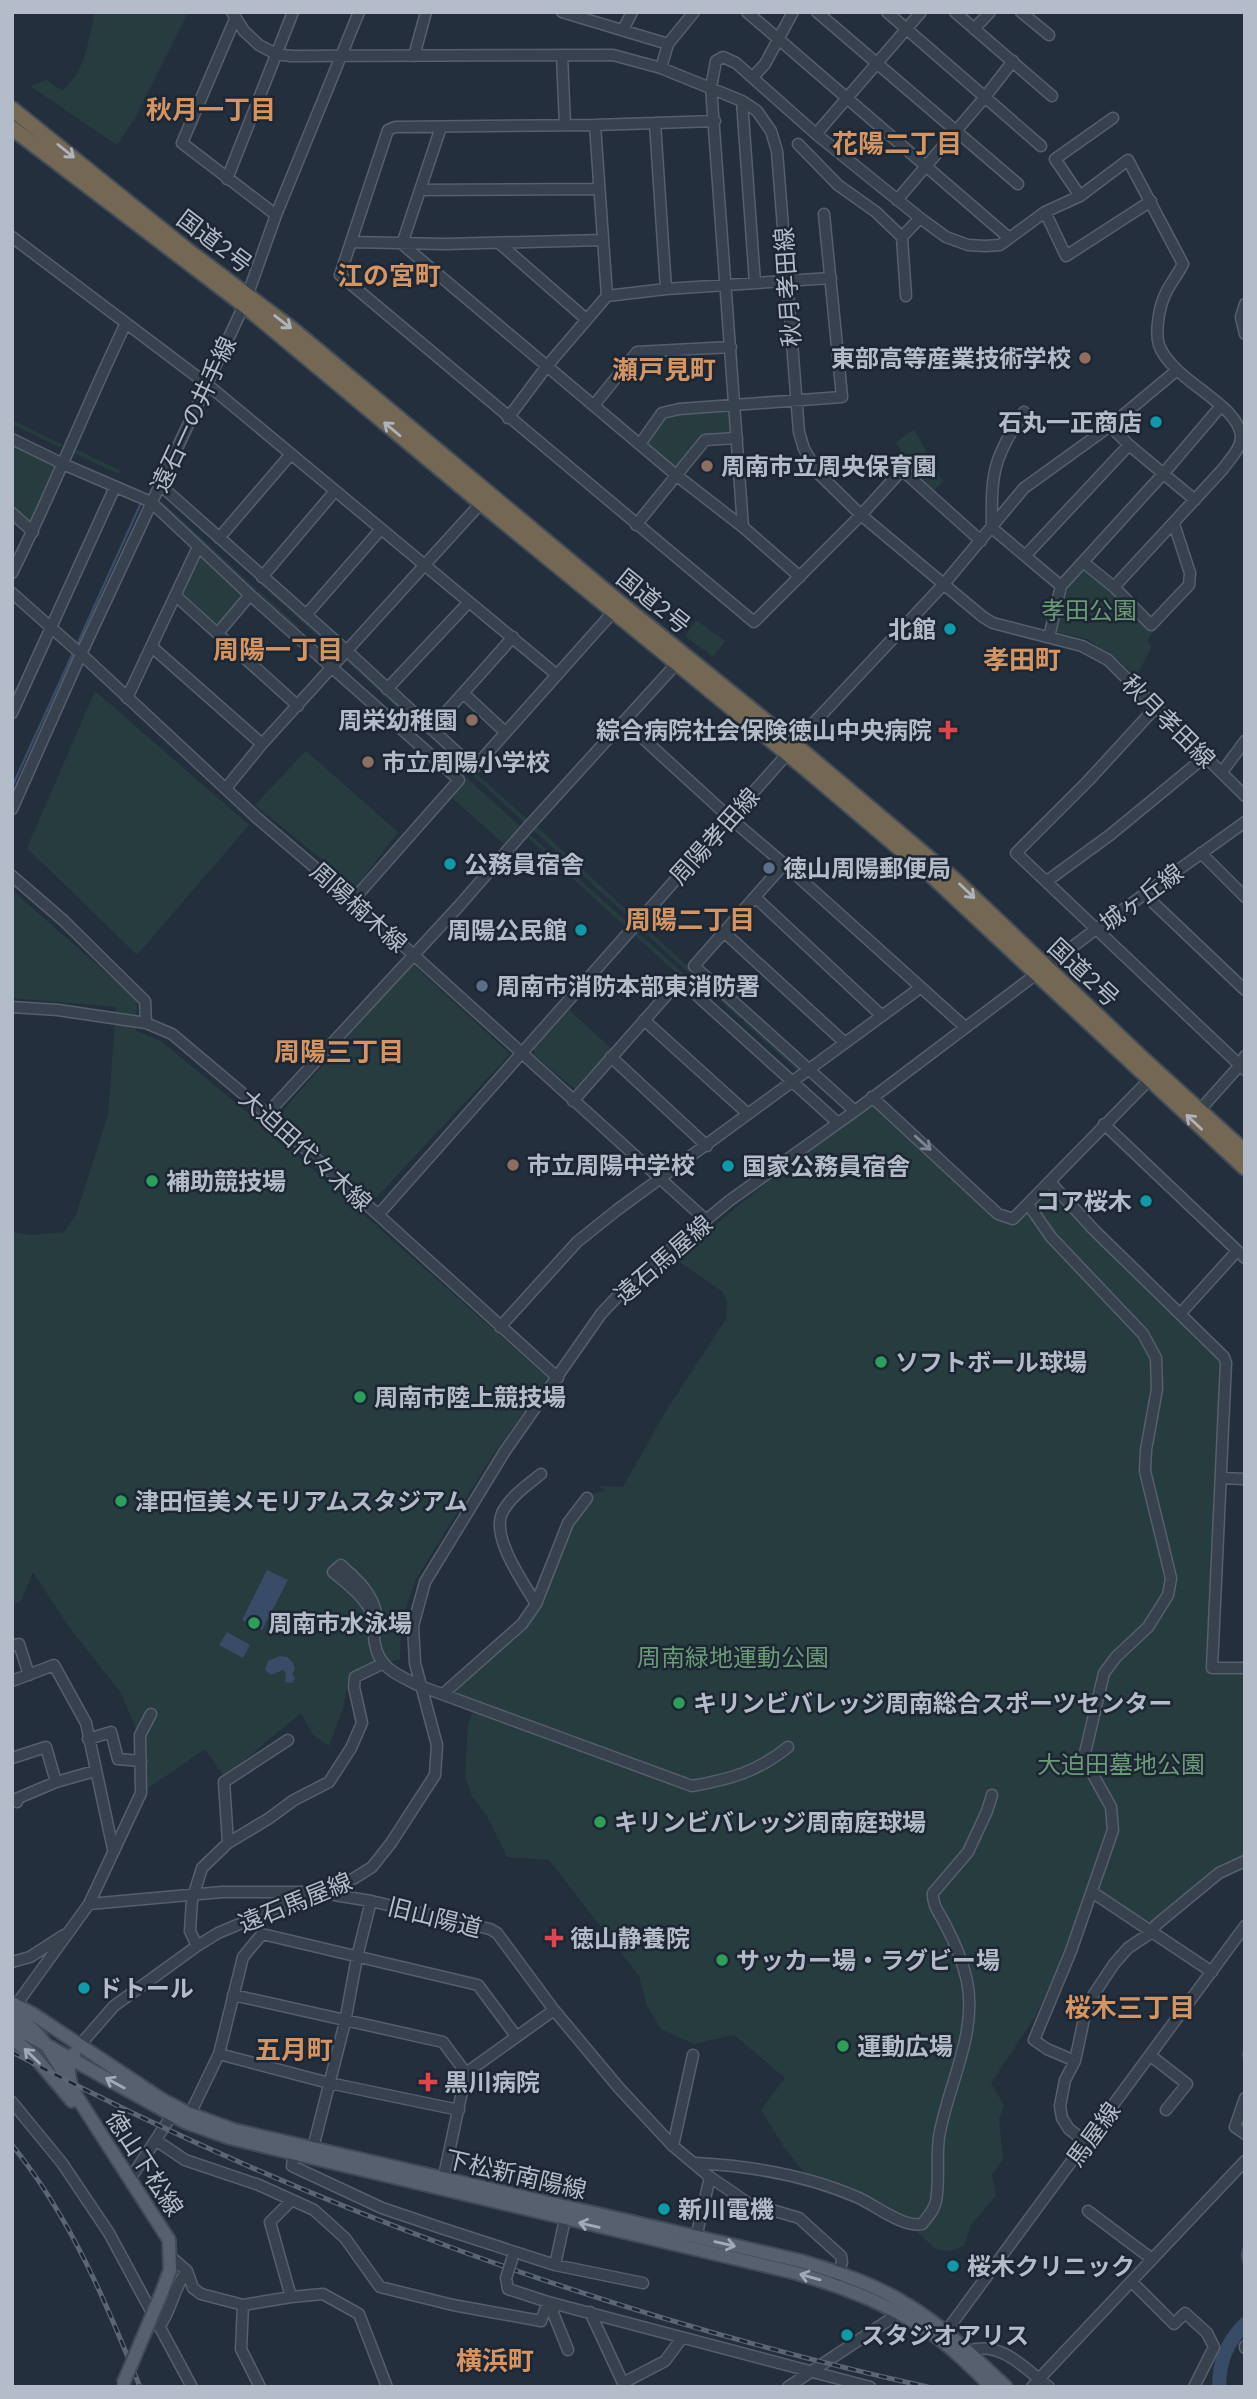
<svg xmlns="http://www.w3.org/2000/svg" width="1257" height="2399" font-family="'IBM Plex Sans','Noto Sans JP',sans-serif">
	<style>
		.green { fill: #263c3f }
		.water { fill: #394c67 }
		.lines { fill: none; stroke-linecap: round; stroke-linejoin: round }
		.stream { stroke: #394c67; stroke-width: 2.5 }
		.river { stroke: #394c67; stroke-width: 14 }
		.minor-casing { stroke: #565f6c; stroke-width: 13 }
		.major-casing { stroke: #414a57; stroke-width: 16 }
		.highway-casing { stroke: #434c59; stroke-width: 18 }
		.minor { stroke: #38414e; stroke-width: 10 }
		.major { stroke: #56606e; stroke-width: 12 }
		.highway { stroke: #746855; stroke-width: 14 }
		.rail-casing { stroke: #5a6575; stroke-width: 5 }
		.rail { stroke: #1d2633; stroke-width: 2.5; stroke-dasharray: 8; stroke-linecap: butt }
		.minor-bridge-casing { stroke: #565f6c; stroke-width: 13; stroke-linecap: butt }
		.major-bridge-casing { stroke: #414a57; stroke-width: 16; stroke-linecap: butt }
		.minor-bridge { stroke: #38414e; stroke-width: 10 }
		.major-bridge { stroke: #56606e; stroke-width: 12 }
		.oneway { stroke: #aeb4bd }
		.oneway2 { stroke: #7c8592 }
		.oneway3 { stroke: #a1aab7 }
		.education-dot { fill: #8d6e63; stroke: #1d2633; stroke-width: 2.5 }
		.culture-dot { fill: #0f9aa8; stroke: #1d2633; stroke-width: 2.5 }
		.health-dot { fill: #e0444e; stroke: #1d2633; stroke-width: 2.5 }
		.service-dot { fill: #5c6f8a; stroke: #1d2633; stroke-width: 2.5 }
		.leisure-dot { fill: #2e9e5b; stroke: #1d2633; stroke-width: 2.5 }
		.labels { text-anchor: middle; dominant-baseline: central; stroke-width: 5; stroke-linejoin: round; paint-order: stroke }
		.street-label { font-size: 24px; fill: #b4bcc9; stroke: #1d2633 }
		.poi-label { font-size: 24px; font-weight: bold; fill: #b4bcc9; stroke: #1d2633; text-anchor: start }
		.park-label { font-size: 24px; fill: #6b9a76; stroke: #1d2633 }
		.neighbourhood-label { font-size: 26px; font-weight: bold; fill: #d59563; stroke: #1d2633 }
	</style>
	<rect width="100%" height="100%" fill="#242f3e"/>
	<!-- green -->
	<path class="green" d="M95 12H176L187 15 134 120 117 145 30 86 47 80 62 91C86 71 88 41 95 12Z
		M730 409 731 435 706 436 675 470 645 442 663 417 675 413Z
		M12 420 63 445 59 447 12 424Z
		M914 429 943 482 931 493 901 467 907 461 896 442Z
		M12 444 56 466 30 525 12 505Z
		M73 448 121 471 119 474 71 452Z
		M162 501 257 590 254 593 160 505Z
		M200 554 245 596 218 625 182 592Z
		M1083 569 1154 629 1147 642 1152 646 1136 677 1119 661 1087 639 1056 632 1064 588Z
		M260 579 339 651 337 654 258 582Z
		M259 591 299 627 296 630 256 594Z
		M696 620 725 641 713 657 685 636Z
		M346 657 398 704 396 707 344 659Z
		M95 691 249 825 137 955 27 848Z
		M306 751 398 832 356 887 255 805Z
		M470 768 527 819 524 822 468 771Z
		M458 770 520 826 504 844 450 796Z
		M535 825 635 918 633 921 531 828Z
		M527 832 629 924 626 927 525 835Z
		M12 890 137 1000 136 1031 161 1041 266 1128 548 1378 492 1456 416 1579 401 1622 400 1659 357 1671 348 1681 344 1705 329 1746 313 1735 301 1713 224 1777 205 1749 144 1791 137 1731 121 1693 69 1627 33 1572 20 1603H12V1232L31 1235 64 1232 76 1215 108 1115 116 1007 12 998Z
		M641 924 692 970 689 973 639 927Z
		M636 931 686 976 683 979 633 934Z
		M412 964 510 1054 374 1200 278 1116Z
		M695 972 743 1017 740 1019 692 975Z
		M568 1009 612 1049 575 1089 535 1056 533 1048Z
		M746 1019 801 1069 799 1072 743 1022Z
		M872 1105 1011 1218 1049 1182 1227 1362 1212 1667 1245 1669V1857L1152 1930 1094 1889 1035 2017 991 2083 1004 2105 999 2119 1003 2159 992 2175 996 2196 971 2225 964 2246 954 2250 942 2251 933 2247 911 2226 810 2180 784 2147 761 2110 785 2078 734 2035 694 2044 661 2029 647 2006 639 1976 549 1860 507 1857 486 1814 472 1796 465 1776 468 1725 475 1705 444 1694 520 1626 568 1522 592 1494 606 1491 599 1486 623 1487 666 1411 726 1319 727 1301 723 1292 674 1258 775 1176Z"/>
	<!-- water -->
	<path class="water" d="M267 1570 288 1580 262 1630 242 1620Z
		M227 1632 250 1645 243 1658 219 1645Z
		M280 1656 287 1657 293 1663 295 1670 292 1673 295 1678 292 1683 285 1682 286 1673 283 1670 271 1675 265 1670 268 1661Z"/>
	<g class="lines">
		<!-- stream -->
		<path class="stream" d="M76 647 141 503
			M12 787 73 653
			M1245 2049 1243 2054 1245 2062
			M1245 2243 1242 2255 1245 2268"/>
		<!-- river -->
		<path class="river" d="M1219 2387C1219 2361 1227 2342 1245 2324"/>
		<defs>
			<path id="minor" d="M232 12 244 31 259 45 276 54 291 56 613 55 661 68 742 101 757 111 771 131 777 151 799 432 804 449 819 474 861 515 983 617 993 623 1082 646 1108 660 1245 796
				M562 12 668 44
				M747 12 1008 237
				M817 12 1018 184
				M887 12 1041 146
				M955 12 1052 96
				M1021 12 1049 35
				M235 19 182 143 276 215
				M974 29 990 12
				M623 30 632 12
				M562 55 565 125
				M414 56 426 12
				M661 68 668 44 694 12
				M753 77 765 64 793 12
				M742 101 755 283
				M715 121 595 125 395 127 388 130 340 275 754 622 861 515 902 470 981 541
				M655 123 666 289
				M595 125 607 296
				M816 134 921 12
				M798 144 838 185 876 212 902 237
				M227 179 293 12
				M420 190 599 189
				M1080 196 1055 159 1113 118
				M897 200 985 97 1013 61
				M1045 212 1066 256 1151 201
				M12 237 208 385 557 675
				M351 242 445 244 603 240
				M499 243 586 319
				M402 244 676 475 743 527 800 577
				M402 244 441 127
				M906 296 902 237 920 218
				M1245 304 1241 317 1245 334
				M594 405 637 352 731 347
				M508 418 547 366 607 296 666 289 831 278
				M1110 426 1129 445 1195 500
				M12 439 63 464 151 502 250 595 459 780 353 900
				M640 444 662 413 679 409 842 397 824 214
				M160 485 347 651 474 768 614 611
				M12 513 33 532
				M636 525 705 440 737 438
				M743 527 711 87 716 61 723 57 736 63 816 134 920 218 946 237 968 245 985 246 1000 245 1045 212 1080 196 1128 160 1183 264C1177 276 1168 286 1164 297 1159 309 1155 333 1159 345 1172 381 1238 403 1241 436 1242 448 1229 460 1223 469L1114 587
				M992 528C991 473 993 458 1024 412
				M992 528 1061 586
				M219 538 291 454
				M1026 555 1129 445
				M1083 562 1114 587 1151 625 1189 585 1190 573 1174 524
				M12 573C53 491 86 406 126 323
				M262 577 335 491
				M12 593 81 654 257 818 353 900 706 1220
				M176 596 298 706
				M306 615 381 529
				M218 633 250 595
				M1049 637 1061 586 1163 474 1221 406
				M152 647 262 744
				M387 689 469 602
				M463 693 505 732
				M127 698 198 547
				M1156 707 1088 781 1016 853 1245 1070
				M12 713 115 487
				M624 721 730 818 784 864 965 1027
				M431 729 513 637
				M1222 772 1245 741
				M226 788 262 744 481 503
				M12 809 81 654 244 305 276 215 359 12
				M1201 853 1245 897
				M784 864 694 966 855 1111
				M12 876 64 921 145 1001 146 1023
				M1047 881 1110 835 1206 756
				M1144 894 1245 990
				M755 897 882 1016
				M725 933 844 1042
				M12 1007 58 1010 146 1023 172 1034 267 1114 558 1378
				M644 1020 748 1114
				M611 1057 707 1146
				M872 1097 998 1214 1013 1219 1149 1080
				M573 1101 680 980 838 1123
				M1200 1110 1240 1065 1245 1056
				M267 1114 458 907 527 828 677 663
				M1104 1124 1245 1258
				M1050 1182 1094 1230 1224 1357 1226 1363 1212 1668H1245
				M1028 1204 1051 1237 1143 1334 1156 1358 1157 1389 1146 1450 1145 1471 1171 1578 1168 1595 1148 1627 1116 1657 1104 1673 1085 1753 1087 1764 1111 1807 1113 1830 1071 1951 1034 2040 1047 2049 1075 2061
				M378 1215 781 761 794 744 943 585 1024 488 1110 426 1176 371
				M1180 1314 1237 1251
				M500 1327 577 1242 617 1210 920 988
				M1221 1478 1245 1479
				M536 1604C524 1583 491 1538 502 1513 510 1497 527 1485 541 1474
				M373 1616 376 1612C371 1591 356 1579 341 1565L333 1572C347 1584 367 1598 373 1617 375 1625 373 1635 375 1644 379 1669 400 1676 420 1686L692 1786C731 1779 757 1772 788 1747
				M12 1646 19 1644 29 1675
				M12 1681 54 1665 86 1723 113 1849
				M443 1694 522 1624 536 1604 568 1523 587 1498
				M88 1739 111 1732 118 1759 141 1761
				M12 1758 46 1747 56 1782
				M17 1802 16 1799 56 1782 95 1771
				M228 1843 224 1782 288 1740
				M1092 1892 1212 1972
				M89 1904 222 1892H316L371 1901 490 1929 497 1933 554 2010 619 2088 673 2146 710 2177 748 2203 799 2218 841 2256 842 2262 837 2278
				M197 1946 190 1931 192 1900 202 1868 228 1843 268 1819 294 1800 329 1782 351 1748 362 1723 354 1687 355 1677 382 1664
				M12 1962 30 1957 64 1935
				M233 1995 443 2042 466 2073
				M16 2005 89 1904 141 1793 140 1735 151 1714
				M80 2045 114 2006 197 1946 218 1933 316 1892 353 1879 372 1867 391 1843 435 1775 437 1745 415 1663 413 1626 425 1582 505 1451 601 1314 628 1285 729 1201 855 1111 1096 929 1245 822
				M219 2054 329 2083 459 2110
				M1151 2056 1187 2084 1166 2110
				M1245 2098 1235 2127 1245 2134
				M12 2102 62 2163 109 2233 192 2387
				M190 2114 219 2054 243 1957 262 1934 478 1985 516 2036
				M157 2141 185 2160 259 2185 314 2210 345 2238 380 2287 453 2305 541 2321 548 2302
				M1087 2143 1069 2129 1062 2118 1060 2106 1065 2080 1075 2061 1085 2014 1092 1997 1114 1964 1128 1948 1152 1932 1156 1925 1219 1873 1245 1861
				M673 2146 693 2055
				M313 2148 345 2022 357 1957 371 1901
				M294 2153 292 2166 382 2208 441 2228 555 2265 643 2283
				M696 2163C752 2166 807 2175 859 2198 876 2206 904 2228 922 2224 928 2216 934 2211 936 2201 940 2181 936 2158 939 2137 947 2087 978 2034 967 1981 963 1963 955 1943 946 1926 941 1915 932 1906 933 1893L968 1852 987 1811 992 1795
				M130 2179 172 2115
				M442 2185 466 2073 554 2010
				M1088 2211 1152 2259
				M695 2242 710 2177
				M171 2257 187 2271 193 2288 201 2294 243 2305 291 2297 323 2294 359 2314 387 2387
				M555 2265 566 2214
				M506 2278 508 2289 548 2302 870 2387
				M1132 2282 1174 2324 1185 2313 1207 2333 1214 2347 1194 2387
				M291 2297 270 2222 292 2200
				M555 2304 553 2313 568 2350
				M243 2305 241 2349 260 2387
				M590 2312 623 2383 665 2361 682 2338
				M159 2327C172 2310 173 2288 187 2271
				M942 2337 1245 1926
				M1245 2346V2348
				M968 2351C996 2341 1019 2362 1039 2379L1245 2161
				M788 2387 898 2314
				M1032 2387 1039 2379 1049 2387"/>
			<path id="major" d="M12 2003 33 2014 161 2099 190 2114 234 2130 801 2261C837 2272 874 2284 906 2304 943 2326 974 2357 1006 2387
				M12 2014C40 2030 52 2053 67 2079
				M12 2026 185 2122 230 2138 796 2273C847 2288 897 2307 939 2339 958 2353 975 2371 992 2387
				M12 2038 34 2056 72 2101
				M74 2054C66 2066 69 2077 72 2089L169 2240 170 2270 162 2292"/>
			<path id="highway" d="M12 109 187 250 292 329 620 603 794 744 955 880 1142 1058 1245 1152
				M12 128 244 305 481 503 805 768 932 876 1245 1168"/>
		</defs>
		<!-- minor casing -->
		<use href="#minor" class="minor-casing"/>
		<!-- major casing -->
		<use href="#major" class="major-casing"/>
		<!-- highway casing -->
		<use href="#highway" class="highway-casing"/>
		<!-- minor -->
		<use href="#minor" class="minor"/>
		<!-- major -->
		<use href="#major" class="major"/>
		<!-- highway -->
		<use href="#highway" class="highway"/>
		<defs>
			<path id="rail" d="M12 2052C298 2204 612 2317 928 2387
				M12 2145C71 2218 106 2302 140 2387"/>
		</defs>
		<!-- rail casing -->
		<use href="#rail" class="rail-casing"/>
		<!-- rail -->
		<use href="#rail" class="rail"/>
		<defs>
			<path id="minor-bridge" d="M506 2278 513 2256"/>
			<path id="major-bridge" d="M123 2384 162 2292"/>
		</defs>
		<!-- minor-bridge casing -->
		<use href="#minor-bridge" class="minor-bridge-casing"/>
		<!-- major-bridge casing -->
		<use href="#major-bridge" class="major-bridge-casing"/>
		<!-- minor-bridge -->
		<use href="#minor-bridge" class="minor-bridge"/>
		<!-- major-bridge -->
		<use href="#major-bridge" class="major-bridge"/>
	</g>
	<!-- one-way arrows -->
	<defs><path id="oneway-shaft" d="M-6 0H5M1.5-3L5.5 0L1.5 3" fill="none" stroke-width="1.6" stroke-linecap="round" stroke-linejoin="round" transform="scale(1.75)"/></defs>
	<g class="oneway">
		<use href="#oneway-shaft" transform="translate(66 151) rotate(39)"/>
		<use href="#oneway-shaft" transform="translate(283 322) rotate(38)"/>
		<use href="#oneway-shaft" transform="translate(392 429) rotate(-140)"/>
		<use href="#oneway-shaft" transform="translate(967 891) rotate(44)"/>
		<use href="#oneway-shaft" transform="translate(1194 1122) rotate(-137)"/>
	</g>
	<use class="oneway2" href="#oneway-shaft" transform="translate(923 1143) rotate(42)"/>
	<g class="oneway3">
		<use href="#oneway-shaft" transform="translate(32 2056) rotate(-136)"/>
		<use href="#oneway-shaft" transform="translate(115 2083) rotate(-151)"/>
		<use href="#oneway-shaft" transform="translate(589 2225) rotate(-167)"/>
		<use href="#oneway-shaft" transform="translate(725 2244) rotate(13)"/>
		<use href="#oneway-shaft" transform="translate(810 2277) rotate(-164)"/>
	</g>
	<!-- markers -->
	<g class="education-dot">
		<circle cx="1085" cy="358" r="7"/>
		<circle cx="707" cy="466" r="7"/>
		<circle cx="472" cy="720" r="7"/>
		<circle cx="368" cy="762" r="7"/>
		<circle cx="513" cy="1165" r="7"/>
	</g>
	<g class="culture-dot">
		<circle cx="1156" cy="422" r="7"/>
		<circle cx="950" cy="629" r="7"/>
		<circle cx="450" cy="864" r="7"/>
		<circle cx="581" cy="930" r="7"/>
		<circle cx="728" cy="1166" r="7"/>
		<circle cx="1146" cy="1201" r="7"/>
		<circle cx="84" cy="1988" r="7"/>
		<circle cx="664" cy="2209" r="7"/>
		<circle cx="953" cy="2266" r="7"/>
		<circle cx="847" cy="2335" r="7"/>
	</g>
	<g class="health-dot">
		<path d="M944.5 719.5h7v7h7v7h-7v7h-7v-7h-7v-7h7z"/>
		<path d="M550.5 1927.5h7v7h7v7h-7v7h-7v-7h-7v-7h7z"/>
		<path d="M424.5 2071.5h7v7h7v7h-7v7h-7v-7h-7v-7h7z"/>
	</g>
	<g class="service-dot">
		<circle cx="769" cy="868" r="7"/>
		<circle cx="482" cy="986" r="7"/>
	</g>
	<g class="leisure-dot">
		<circle cx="152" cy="1181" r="7"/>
		<circle cx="881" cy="1362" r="7"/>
		<circle cx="360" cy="1397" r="7"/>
		<circle cx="121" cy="1501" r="7"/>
		<circle cx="254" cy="1623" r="7"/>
		<circle cx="679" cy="1703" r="7"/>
		<circle cx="600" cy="1822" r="7"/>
		<circle cx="722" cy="1960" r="7"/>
		<circle cx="843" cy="2046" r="7"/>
	</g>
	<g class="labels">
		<!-- street labels -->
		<g class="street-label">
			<text transform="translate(215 241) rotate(37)">国道2号</text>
			<text transform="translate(787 287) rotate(-94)">秋月孝田線</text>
			<text transform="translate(193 414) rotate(-65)">遠石一の井手線</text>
			<text transform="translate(654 601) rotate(39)">国道2号</text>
			<text transform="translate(1169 721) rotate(45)">秋月孝田線</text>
			<text transform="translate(714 836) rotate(-48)">周陽孝田線</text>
			<text transform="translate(1141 897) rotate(-36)">城ヶ丘線</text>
			<text transform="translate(359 907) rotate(42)">周陽楠木線</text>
			<text transform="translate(1084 972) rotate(43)">国道2号</text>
			<text transform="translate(306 1150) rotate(42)">大迫田代々木線</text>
			<text transform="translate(663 1259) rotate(-41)">遠石馬屋線</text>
			<text transform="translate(295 1902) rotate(-22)">遠石馬屋線</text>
			<text transform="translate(435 1917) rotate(14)">旧山陽道</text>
			<text transform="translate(1093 2134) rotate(-54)">馬屋線</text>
			<text transform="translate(145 2163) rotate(57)">徳山下松線</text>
			<text transform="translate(516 2174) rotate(13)">下松新南陽線</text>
		</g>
		<!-- poi labels -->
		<g class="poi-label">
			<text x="1071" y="358" text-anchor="end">東部高等産業技術学校</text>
			<text x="1142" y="422" text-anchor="end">石丸一正商店</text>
			<text x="721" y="466">周南市立周央保育園</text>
			<text x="936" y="629" text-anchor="end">北館</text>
			<text x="458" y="720" text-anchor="end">周栄幼稚園</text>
			<text x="932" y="730" text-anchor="end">綜合病院社会保険徳山中央病院</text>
			<text x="382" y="762">市立周陽小学校</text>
			<text x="464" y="864">公務員宿舎</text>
			<text x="783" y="868">徳山周陽郵便局</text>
			<text x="567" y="930" text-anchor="end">周陽公民館</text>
			<text x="496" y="986">周南市消防本部東消防署</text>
			<text x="527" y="1165">市立周陽中学校</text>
			<text x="742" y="1166">国家公務員宿舎</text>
			<text x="166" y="1181">補助競技場</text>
			<text x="1132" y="1201" text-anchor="end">コア桜木</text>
			<text x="895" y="1362">ソフトボール球場</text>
			<text x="374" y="1397">周南市陸上競技場</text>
			<text x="135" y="1501">津田恒美メモリアムスタジアム</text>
			<text x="268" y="1623">周南市水泳場</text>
			<text x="693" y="1703">キリンビバレッジ周南総合スポーツセンター</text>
			<text x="614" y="1822">キリンビバレッジ周南庭球場</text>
			<text x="570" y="1938">徳山静養院</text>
			<text x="736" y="1960">サッカー場・ラグビー場</text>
			<text x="98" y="1988">ドトール</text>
			<text x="857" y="2046">運動広場</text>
			<text x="444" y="2082">黒川病院</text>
			<text x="678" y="2209">新川電機</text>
			<text x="967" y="2266">桜木クリニック</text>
			<text x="861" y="2335">スタジオアリス</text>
		</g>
		<!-- park labels -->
		<g class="park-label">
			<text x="1089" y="610">孝田公園</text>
			<text x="733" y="1657">周南緑地運動公園</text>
			<text x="1121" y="1764">大迫田墓地公園</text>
		</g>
		<!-- neighbourhood labels -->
		<g class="neighbourhood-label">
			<text x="211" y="109">秋月一丁目</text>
			<text x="897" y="143">花陽二丁目</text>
			<text x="389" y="275">江の宮町</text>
			<text x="664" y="369">瀬戸見町</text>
			<text x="278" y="649">周陽一丁目</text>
			<text x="1022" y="659">孝田町</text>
			<text x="690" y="919">周陽二丁目</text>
			<text x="339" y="1051">周陽三丁目</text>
			<text x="1130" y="2007">桜木三丁目</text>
			<text x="294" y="2049">五月町</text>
			<text x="495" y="2360">横浜町</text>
		</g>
	</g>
	<!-- border -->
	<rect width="1257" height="2399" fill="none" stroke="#b4bcc9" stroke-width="28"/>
</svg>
